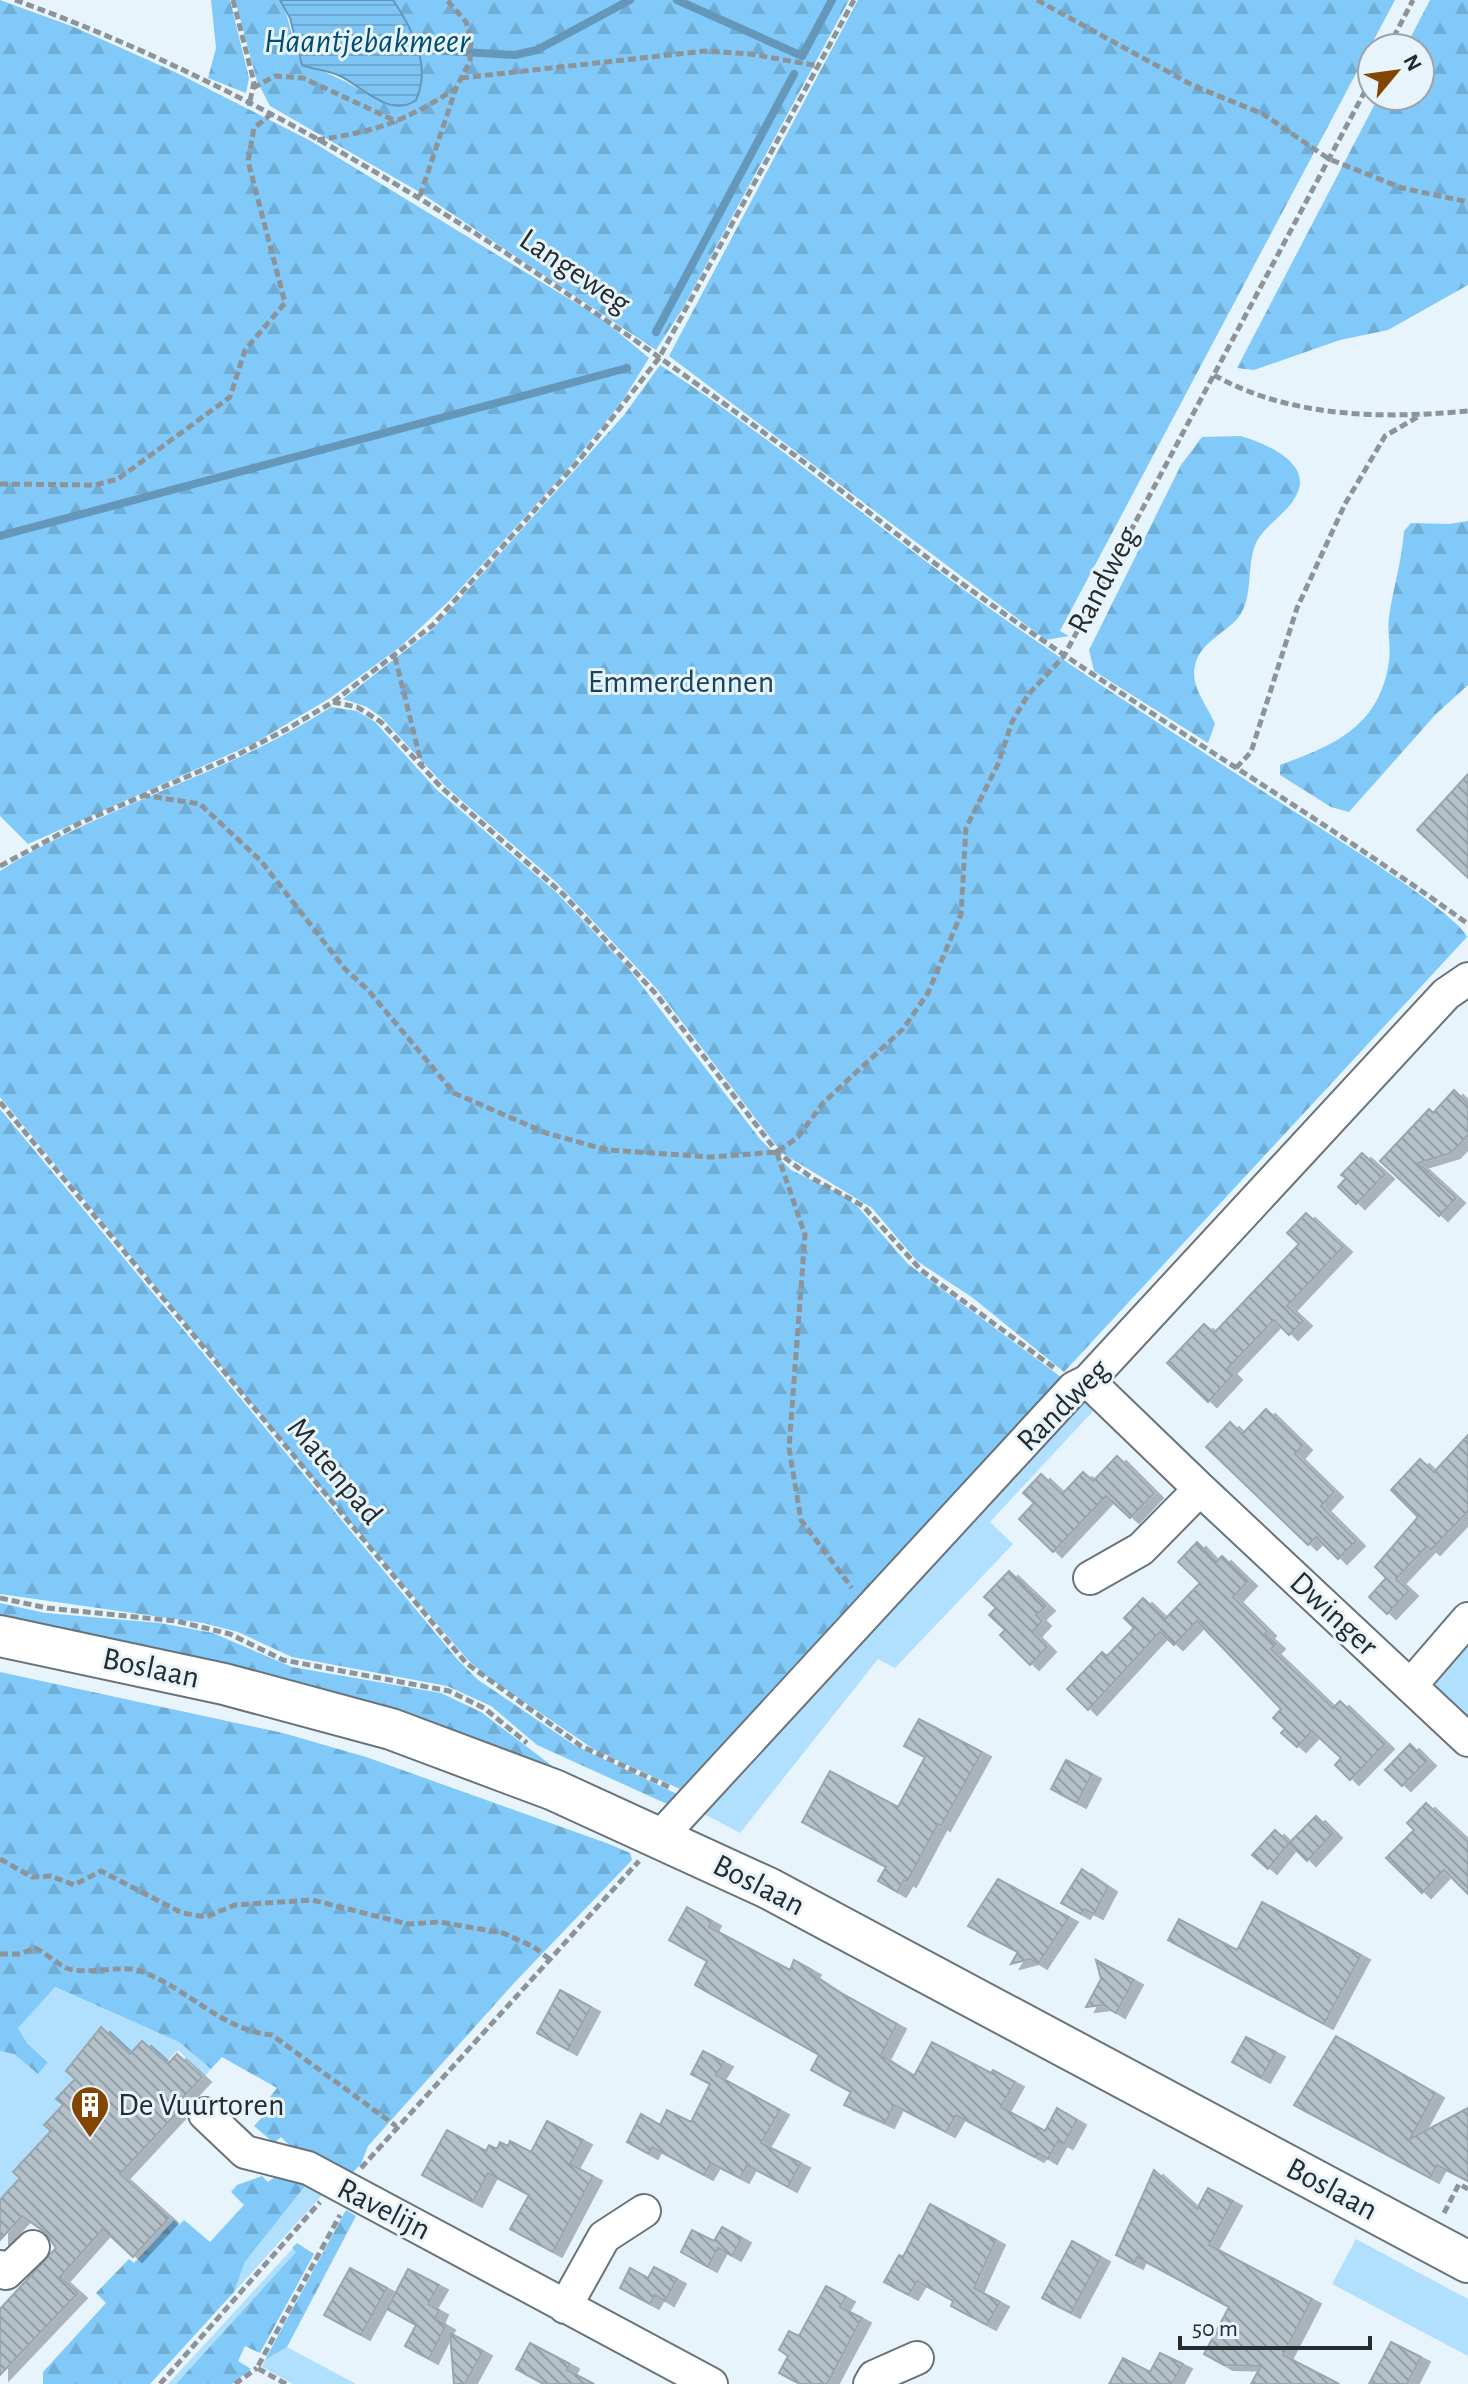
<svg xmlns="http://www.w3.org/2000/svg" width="1468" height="2384" font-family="'Alegreya Sans',sans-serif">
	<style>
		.green { fill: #b1dffe }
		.forest { fill: url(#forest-firs) }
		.water { fill: url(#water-rules); stroke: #6497b9; stroke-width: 2 }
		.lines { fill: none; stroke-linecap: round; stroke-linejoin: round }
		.stream { stroke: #6497b9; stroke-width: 8 }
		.building { fill: url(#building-back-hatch); stroke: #9aa6ad; stroke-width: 2; filter: url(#shadow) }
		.minor-casing { stroke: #69737b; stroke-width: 36 }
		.major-casing { stroke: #69737b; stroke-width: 44 }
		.path { stroke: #8c949a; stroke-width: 5; stroke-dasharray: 8 4; stroke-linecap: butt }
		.minor { stroke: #fff; stroke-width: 32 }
		.major { stroke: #fff; stroke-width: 40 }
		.labels { text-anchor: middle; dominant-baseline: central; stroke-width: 6; stroke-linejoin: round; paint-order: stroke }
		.street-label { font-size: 32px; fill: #262b2e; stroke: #e8f4fc }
		.park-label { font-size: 32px; fill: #1a425a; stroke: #e8f4fc }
		.poi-label { font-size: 32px; fill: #262b2e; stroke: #e8f4fc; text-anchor: start }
		.water-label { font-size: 34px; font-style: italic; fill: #004e74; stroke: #e8f4fc }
	</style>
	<defs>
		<pattern id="forest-firs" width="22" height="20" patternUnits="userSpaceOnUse" patternTransform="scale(2)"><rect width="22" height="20" fill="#81c9f8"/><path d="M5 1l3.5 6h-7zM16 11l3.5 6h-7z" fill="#6fadd5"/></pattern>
		<pattern id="water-rules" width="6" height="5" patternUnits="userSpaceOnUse" patternTransform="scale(2)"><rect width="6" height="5" fill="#7ec5f4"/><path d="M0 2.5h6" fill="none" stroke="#6da9d2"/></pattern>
		<pattern id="building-back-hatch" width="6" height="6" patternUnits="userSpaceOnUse" patternTransform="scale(2)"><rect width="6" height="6" fill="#b5c1c9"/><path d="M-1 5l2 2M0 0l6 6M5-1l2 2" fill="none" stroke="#939da4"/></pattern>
		<filter id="shadow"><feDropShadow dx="9" dy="5" stdDeviation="0" flood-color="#0004"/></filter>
	</defs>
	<rect width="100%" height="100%" fill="#e8f4fc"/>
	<!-- green -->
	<path class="green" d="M1082 1396 1095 1409 990 1522 1013 1544 895 1668 878 1659 740 1833 695 1809Z
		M1468 1634V1731C1424 1680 1427 1685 1468 1634Z
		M54 1987 179 2042 211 2069 205 2076 178 2050 164 2064 133 2056 108 2034 73 2071 81 2080 58 2103 64 2108 61 2138 0 2201V2051L14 2054 38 2074 48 2061 27 2043 18 2028Z
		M309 2181 322 2195 234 2292 245 2262Z
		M1356 2239 1468 2299V2356L1332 2284Z
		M292 2249 297 2251 176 2384H168Z
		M287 2347 356 2384H293L262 2367 265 2360Z"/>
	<!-- forest -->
	<path class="forest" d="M0 0 74 27 175 72 311 141 602 319 649 358 623 400 568 469 451 599 400 647 330 698 255 743 28 844 0 816Z
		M211 0H230L249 78 246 93 208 78 216 48Z
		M235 0H280C292 21 291 47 304 66 345 75 366 99 404 107L417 45 393 0H849L683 308 656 350 421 193 270 106 257 81Z
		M858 0H1395L1060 631 1069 636 1046 640 669 356Z
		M1430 0H1468V285L1388 330 1340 340 1254 370 1237 368 1379 96H1420V48H1405Z
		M660 365C763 432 858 511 956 584 1063 663 1176 734 1287 807 1317 826 1458 913 1467 937L1064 1372 973 1298 917 1261 872 1208 782 1153 657 989 557 883 446 787 381 717 367 707 343 699 433 629 624 415Z
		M1240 436C1262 442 1313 462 1297 494 1289 512 1267 523 1257 541 1245 565 1255 596 1238 618 1225 633 1202 642 1196 662 1188 685 1207 704 1215 724L1208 743 1094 671 1089 650 1181 465 1202 437Z
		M1468 521V685L1436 714 1349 812 1331 807 1280 775V765C1335 745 1380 726 1389 661 1391 646 1387 631 1389 617 1393 588 1402 561 1404 531L1411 523 1449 524Z
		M331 707 357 711 375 722 437 790 557 893 629 969 760 1139 791 1170 841 1194 858 1207 908 1264 1061 1377 680 1789 595 1750 486 1676 467 1659 316 1482 0 1097V871C104 804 228 775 331 707Z
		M0 1109 457 1659 477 1679 574 1745 673 1792 677 1794 667 1804 537 1745 491 1706 447 1686 292 1657 238 1632 203 1623 0 1594Z
		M0 1603 45 1613 160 1623 213 1633 292 1667 441 1693 481 1712 568 1778 0 1625Z
		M0 1672 283 1733 366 1757 609 1844 630 1853 632 1860 515 1982 368 2146 361 2164 350 2175 292 2148 281 2137 274 2143 254 2126 275 2103 270 2097 277 2088 222 2057 211 2069 179 2042 55 1987 18 2028 27 2043 48 2062 38 2074 14 2054 0 2051Z
		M278 2175 309 2181 245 2262 234 2292 150 2384H43V2372L106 2303 96 2293 129 2259 134 2263 174 2220 179 2225 184 2220 210 2242 244 2205 231 2192 237 2185 262 2176 268 2182Z
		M346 2210 356 2216 287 2347 265 2360Z
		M297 2243 314 2254 260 2353 245 2346 238 2361 251 2369 232 2384H176L296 2252 292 2248Z"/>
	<!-- water -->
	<path class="water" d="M280 0H393C412 28 432 66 416 100 391 119 363 87 340 76 328 70 314 70 302 65L290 18Z"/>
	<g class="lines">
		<!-- stream -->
		<path class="stream" d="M677 0 802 56 832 0
			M411 49 515 55 537 50 630 0
			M656 332 794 74
			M0 536 627 368"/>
	</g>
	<!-- building -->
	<path class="building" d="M1468 774V878L1417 830Z
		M1454 1090 1468 1104V1135L1451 1153 1418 1163 1456 1198 1439 1216 1380 1161 1429 1109 1433 1113Z
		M1362 1153 1385 1174 1356 1204 1338 1187 1346 1178 1341 1175Z
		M1306 1213 1343 1247 1287 1306 1303 1321 1289 1335 1274 1320 1227 1369 1233 1375 1208 1402 1167 1363 1204 1324 1214 1333 1299 1244 1287 1233Z
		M1266 1409 1303 1445 1295 1454 1334 1492 1321 1506 1356 1541 1338 1559 1316 1537 1308 1545 1206 1447 1230 1422 1242 1434Z
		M1468 1435V1511L1431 1550 1427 1546 1396 1579 1409 1591 1387 1614 1369 1597 1386 1578 1375 1567 1418 1517 1391 1490 1420 1459 1434 1472Z
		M1117 1456 1154 1493 1130 1518 1106 1496 1053 1552 1019 1519 1034 1503 1023 1493 1041 1474 1062 1494 1083 1472 1093 1481Z
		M1197 1542 1216 1562 1222 1556 1248 1581 1233 1597 1267 1631 1265 1634 1276 1644 1271 1649 1333 1708 1340 1701 1385 1744 1350 1780 1335 1765 1341 1758 1312 1731 1297 1747 1281 1733 1285 1729 1273 1718 1281 1709 1197 1621 1174 1645 1160 1632 1088 1710 1067 1689 1102 1652 1107 1656 1134 1628 1124 1618 1143 1598 1165 1619 1200 1583 1178 1562Z
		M1009 1571 1046 1606 1036 1615 1042 1621 1032 1632 1047 1647 1030 1665 1000 1635 1005 1630 989 1615 996 1608 984 1597Z
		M919 1719 982 1752 941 1826 938 1824 907 1882 904 1880 897 1892 878 1881 886 1867 802 1822 830 1771 898 1807 925 1757 904 1746Z
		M1410 1744 1427 1761 1402 1786 1385 1770Z
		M1066 1760 1092 1774 1077 1803 1051 1789Z
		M1426 1803 1468 1842V1894L1444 1870 1422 1893 1386 1858 1414 1830 1407 1823Z
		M1316 1816 1333 1833 1307 1861 1289 1843Z
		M1275 1830 1289 1843 1268 1869 1252 1855Z
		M1082 1869 1108 1887 1094 1914 1084 1909 1081 1914 1061 1903Z
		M998 1879 1069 1917 1038 1964 1030 1959 1011 1964 1018 1952 968 1926Z
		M1262 1902 1361 1955 1324 2024 1168 1940 1179 1919 1237 1950Z
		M687 1907 712 1921 709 1927 790 1970 794 1960 812 1970 810 1973 837 1991 897 2024 881 2055 914 2076 932 2042 991 2073 993 2070 1015 2082 1001 2107 1045 2131 1057 2108 1077 2120 1064 2144 1058 2141 1048 2159 1038 2153 1035 2157 956 2115 946 2132 894 2105 885 2123 844 2105 851 2092 811 2070 819 2055 695 1985 707 1961 669 1940Z
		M1096 1960 1134 1980 1116 2013 1103 2005 1086 2007 1101 1979Z
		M560 1990 591 2007 568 2050 537 2033Z
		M101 2027 130 2054 142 2041 168 2064 177 2054 202 2077 172 2109 176 2114 120 2174 169 2218 133 2257 103 2229 60 2277 78 2293 0 2375V2309L56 2248 46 2233 22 2216 0 2240V2200L20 2178 13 2172 51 2131 44 2125 63 2105 56 2099 75 2079 66 2071Z
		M1336 2036 1435 2093 1410 2139 1468 2108V2181L1437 2165 1430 2178 1294 2105Z
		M1246 2037 1276 2052 1261 2078 1232 2062Z
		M703 2051 724 2062 716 2075 780 2110 761 2143 801 2163 788 2187 747 2165 740 2178 711 2163 704 2175 652 2147 649 2154 627 2142 641 2114 660 2125 667 2110 691 2122 710 2084 691 2074Z
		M547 2121 583 2140 570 2164 593 2176 553 2252 510 2229 529 2195 488 2173 473 2202 422 2175 447 2130 486 2151 489 2145 497 2149 500 2142 508 2146 510 2141 531 2152Z
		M1154 2170 1197 2209 1208 2188 1233 2201 1209 2245 1312 2299 1283 2355 1339 2384H1251L1261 2366 1224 2365 1204 2354 1229 2307 1137 2257 1134 2264 1116 2255Z
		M930 2204 996 2240 974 2288 1000 2302 987 2325 951 2306 953 2301 917 2281 909 2295 884 2282 899 2255 903 2257Z
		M722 2227 742 2238 732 2256 718 2248 708 2267 681 2252 692 2230 714 2241Z
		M1072 2241 1101 2257 1071 2313 1042 2298Z
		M654 2267 677 2279 665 2301 655 2295 650 2304 620 2288 630 2268 648 2278Z
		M350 2268 387 2288 361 2335 324 2315Z
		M408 2269 439 2285 428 2304 439 2310 435 2319 446 2325 429 2359 405 2346 416 2325 387 2309Z
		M826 2286 846 2297 840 2307 862 2318 827 2384H800L779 2373 788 2356 779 2350 789 2331 799 2336Z
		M450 2333 483 2351 465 2384H454Z
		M1391 2342 1421 2357 1407 2384H1369Z
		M530 2343 570 2364 567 2370 594 2384H544L516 2369Z
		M1160 2353 1183 2364 1172 2384H1109L1123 2358 1150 2372Z"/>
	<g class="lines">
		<defs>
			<path id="minor" d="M1088 1381 1200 1489 1141 1549 1090 1578
				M1200 1489 1468 1740
				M1411 1685 1468 1619
				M661 1836 1074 1388 1088 1381 1446 994 1468 979
				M205 2114 245 2152 308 2168 711 2384
				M0 2267 6 2273 33 2247
				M565 2307 604 2237 644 2211
				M870 2384 874 2377 917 2358"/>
			<path id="major" d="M0 1636 224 1684 391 1729 554 1790 768 1888 1468 2262"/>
		</defs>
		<!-- minor casing -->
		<use href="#minor" class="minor-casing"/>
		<!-- major casing -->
		<use href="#major" class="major-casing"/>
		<!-- path -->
		<path class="path" d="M15 0C296 101 546 273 785 448 850 496 912 548 978 595 1138 710 1309 809 1468 924
			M233 0 254 82 249 106
			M1037 0 1194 86 1263 114 1329 159 1402 188 1468 202
			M1388 48 1413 0
			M461 78 705 51 750 54 819 66
			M253 88 275 76 303 78 398 122
			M317 140C378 131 403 122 455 89
			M420 196 456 88 470 61 471 38 466 22 447 0
			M1214 375C1290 418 1383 419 1468 411
			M0 484 95 485 118 479 230 397 245 350 285 303 248 161 254 128 270 115
			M395 657 422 766
			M333 702 357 707 381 722 441 787 563 894 656 994 777 1152 812 1178 863 1206 921 1270 1057 1370
			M1236 768 1251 752 1297 608 1345 504 1385 436 1421 415
			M142 795 200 804 261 861 345 969 368 990 454 1093 546 1133 607 1150 712 1157 777 1152 798 1137 823 1103 903 1029 928 993 961 914 966 828 998 764 1012 722 1028 695 1064 656 1372 78
			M0 866 80 823 237 755 287 729 333 702 433 625 580 459 659 358 854 0
			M0 1102 466 1663 581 1746 669 1787
			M777 1153 805 1235 789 1448 801 1520 852 1588
			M0 1598 47 1608 176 1621 230 1634 283 1660 449 1691 484 1708 527 1743
			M0 1859 32 1877 51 1876 74 1885 101 1871 182 1913 206 1917 235 1905 312 1900 408 1924 440 1922 503 1933 534 1947 548 1958
			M0 1954H20L35 1948C46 1953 56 1963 66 1968 87 1976 121 1964 140 1971 188 1988 221 2030 272 2035L396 2126
			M361 2168 639 1861
			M1444 2213 1459 2184 1468 2189
			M160 2384 320 2202
			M235 2384 257 2368
			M286 2384 257 2368 340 2215"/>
		<!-- minor -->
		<use href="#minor" class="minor"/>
		<!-- major -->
		<use href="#major" class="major"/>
	</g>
	<!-- icons -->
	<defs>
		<symbol id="building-pin" viewBox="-11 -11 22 30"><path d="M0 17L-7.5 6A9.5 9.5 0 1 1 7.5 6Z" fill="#824502" stroke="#e8f4fc"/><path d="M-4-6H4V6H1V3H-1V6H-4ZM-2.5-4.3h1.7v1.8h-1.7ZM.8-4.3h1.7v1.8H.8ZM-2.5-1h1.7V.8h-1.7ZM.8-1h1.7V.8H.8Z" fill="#fff"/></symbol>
	</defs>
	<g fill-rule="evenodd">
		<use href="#building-pin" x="68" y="2083" width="44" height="60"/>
	</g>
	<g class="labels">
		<!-- street labels -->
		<g class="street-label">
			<text transform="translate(575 271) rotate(34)">Langeweg</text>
			<text transform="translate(1103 580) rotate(-62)">Randweg</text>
			<text transform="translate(1063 1405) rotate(-45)">Randweg</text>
			<text transform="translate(335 1471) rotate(50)">Matenpad</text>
			<text transform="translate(1334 1614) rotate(43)">Dwinger</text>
			<text transform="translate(151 1668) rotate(12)">Boslaan</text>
			<text transform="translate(759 1885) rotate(27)">Boslaan</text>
			<text transform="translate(1332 2189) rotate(28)">Boslaan</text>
			<text transform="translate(384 2209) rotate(27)">Ravelijn</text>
		</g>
		<!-- park labels -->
		<g class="park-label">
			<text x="681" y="682">Emmerdennen</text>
		</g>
		<!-- poi labels -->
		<g class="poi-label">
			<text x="118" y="2105">De Vuurtoren</text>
		</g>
		<!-- water labels -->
		<g class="water-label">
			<text x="367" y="42">Haantjebakmeer</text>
		</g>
	</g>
	<!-- north arrow -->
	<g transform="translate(1396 72) rotate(61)"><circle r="38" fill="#e8f4fc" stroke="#9aa4aa" stroke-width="2"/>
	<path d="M0-6L14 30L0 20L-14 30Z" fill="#824502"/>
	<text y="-12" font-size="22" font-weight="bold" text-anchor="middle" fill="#262b2e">N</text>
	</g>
	<!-- scale -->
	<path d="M1180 2336v12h190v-12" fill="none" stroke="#262b2e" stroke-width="4"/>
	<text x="1192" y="2336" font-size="24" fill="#262b2e" stroke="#e8f4fc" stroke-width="6" paint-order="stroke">50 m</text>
</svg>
